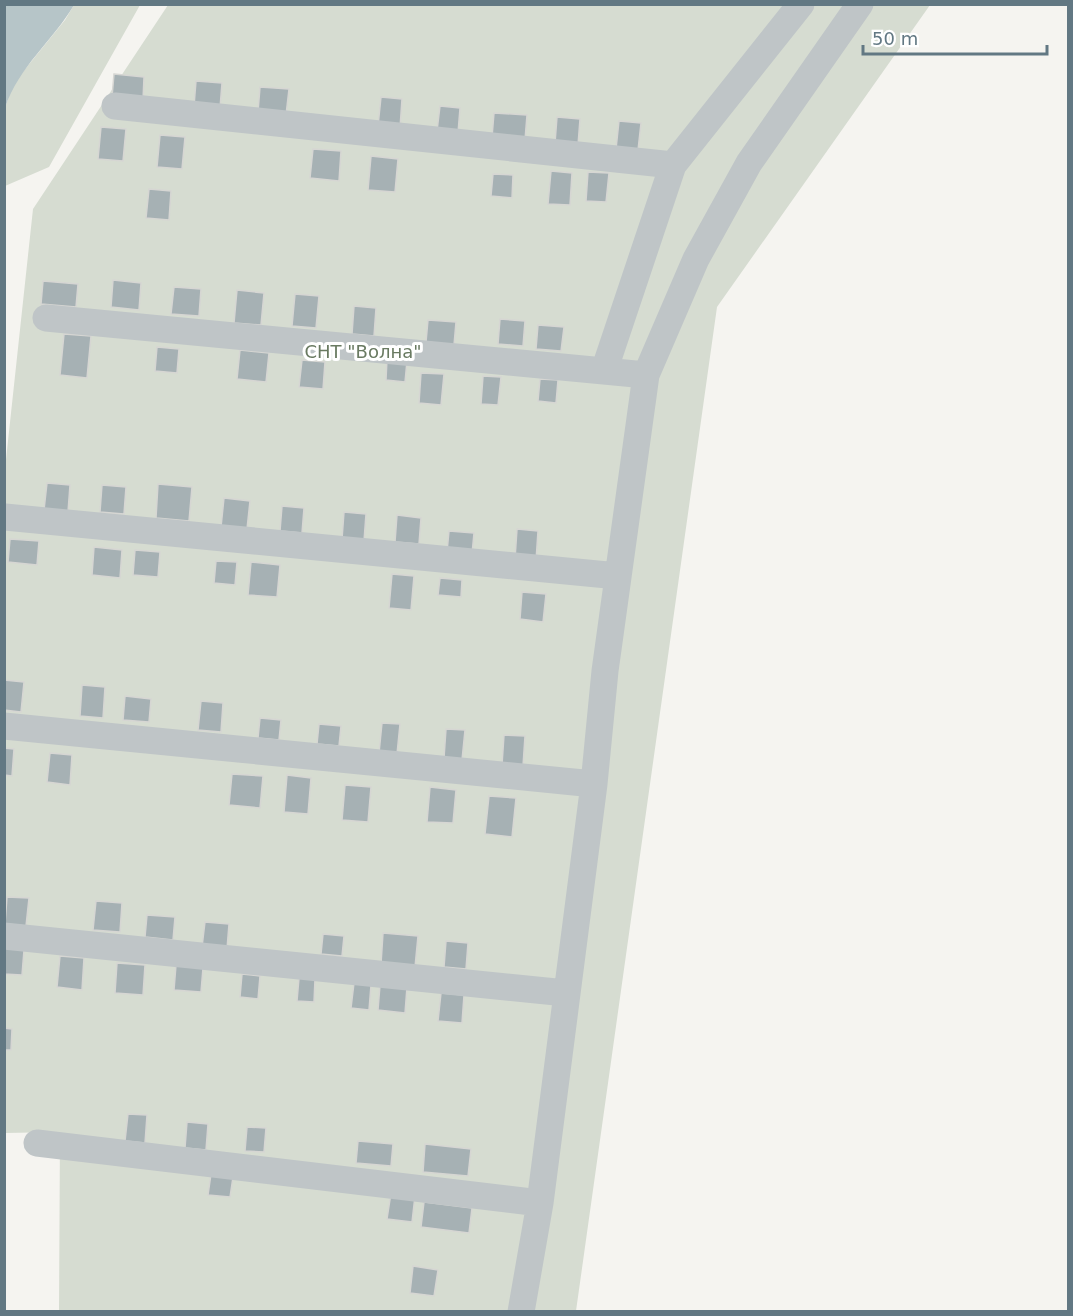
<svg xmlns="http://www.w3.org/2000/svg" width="1073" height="1316" font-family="'DejaVu Sans',sans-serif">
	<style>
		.green { fill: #d6dcd1 }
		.water { fill: #b6c5c8 }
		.building { fill: #a6b1b4; stroke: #d6d6d3; stroke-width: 1.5 }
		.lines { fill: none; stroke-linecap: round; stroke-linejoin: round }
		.minor { stroke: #bfc5c7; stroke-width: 27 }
		.labels { text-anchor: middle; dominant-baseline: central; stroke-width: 6; stroke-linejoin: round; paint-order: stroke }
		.park-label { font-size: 18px; fill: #697a61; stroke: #fff }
	</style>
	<rect width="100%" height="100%" fill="#f5f4f0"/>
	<!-- green -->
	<path class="green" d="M74 5H140L49 167 5 186V108L13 84 65 20Z
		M168 5H930L717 307 576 1311H59L60 1132 5 1133 4 478 33 209Z"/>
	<!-- water -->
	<path class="water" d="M5 4 74 5C52 42 19 66 5 108Z"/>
	<!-- building -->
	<path class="building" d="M114 74 144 77 143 100 112 97Z
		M196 81 222 83 220 108 194 106Z
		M260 87 289 89 286 115 258 112Z
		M381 97 402 99 400 128 378 126Z
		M440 106 460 108 458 133 437 131Z
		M494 113 527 115 525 140 492 137Z
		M557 117 580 119 578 145 555 143Z
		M619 121 641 123 638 150 616 149Z
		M101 127 126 129 123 161 98 159Z
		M160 135 185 137 182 169 157 167Z
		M313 149 341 151 339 181 310 178Z
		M371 156 398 159 395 192 368 190Z
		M551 171 572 173 570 205 548 204Z
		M588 172 609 173 606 202 586 201Z
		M493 174 513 175 512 198 491 196Z
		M149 189 171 191 169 220 146 218Z
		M113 280 141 283 139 310 111 307Z
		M43 281 78 284 76 307 41 304Z
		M174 287 201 289 199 316 171 314Z
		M237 290 264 293 261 325 234 323Z
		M295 294 319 296 316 328 292 326Z
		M354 306 376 308 374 336 352 334Z
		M500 319 525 321 523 346 498 344Z
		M428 320 456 322 454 345 426 342Z
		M538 325 564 327 561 351 536 349Z
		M64 334 91 336 87 378 60 375Z
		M157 347 179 349 177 373 155 371Z
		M240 350 269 353 266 382 237 379Z
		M387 359 407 361 405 382 386 380Z
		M302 360 325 362 323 389 299 387Z
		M421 373 444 374 441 405 419 403Z
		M483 376 501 377 498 405 481 404Z
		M540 379 558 380 556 403 538 401Z
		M47 483 70 485 68 512 44 510Z
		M158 484 192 487 189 521 156 518Z
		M102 485 126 487 124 514 100 512Z
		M224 498 250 501 247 529 221 527Z
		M282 506 304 508 302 533 280 531Z
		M344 512 366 514 364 541 342 539Z
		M397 515 421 518 419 544 395 542Z
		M517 529 538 531 536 561 515 559Z
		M449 531 474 533 472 554 447 552Z
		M10 539 39 541 37 565 8 562Z
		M94 547 122 550 120 578 92 575Z
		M135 550 160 552 158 577 133 575Z
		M216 561 237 562 235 585 214 583Z
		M251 562 280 565 277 597 248 595Z
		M392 574 414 576 411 610 389 608Z
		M440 578 462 580 461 597 438 595Z
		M522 592 546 594 543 622 520 619Z
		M4 680 24 682 21 712 4 710Z
		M82 685 105 687 103 718 80 716Z
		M125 696 151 699 149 722 123 720Z
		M201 701 223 703 221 732 198 730Z
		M260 718 281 720 279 740 258 738Z
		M382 723 400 724 397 754 379 753Z
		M319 724 341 726 339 746 317 744Z
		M446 729 465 730 462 760 444 758Z
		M504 735 525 736 523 766 502 765Z
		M4 748 14 749 12 776 4 775Z
		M50 753 72 755 70 785 47 782Z
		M232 774 263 776 260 808 229 805Z
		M287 775 311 778 308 814 284 812Z
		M345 785 371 787 368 822 342 820Z
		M430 787 456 790 453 823 427 822Z
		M489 796 516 798 512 837 485 834Z
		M7 897 29 898 26 926 5 924Z
		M96 901 122 903 120 932 93 930Z
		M147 915 175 917 173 940 145 937Z
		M205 922 229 924 227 949 202 947Z
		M383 933 418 936 415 967 381 964Z
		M323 934 344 936 342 956 321 954Z
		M446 941 468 943 466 969 444 967Z
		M4 948 24 950 22 975 4 974Z
		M60 956 84 958 82 990 57 987Z
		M117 963 145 965 143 995 115 993Z
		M176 965 203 968 201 992 174 990Z
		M242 974 260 976 258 999 240 997Z
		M299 978 315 979 314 1002 297 1001Z
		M354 983 371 985 369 1010 351 1008Z
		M380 985 407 987 405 1013 378 1010Z
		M441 993 464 995 462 1023 438 1021Z
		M4 1028 12 1029 11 1050H4Z
		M128 1114 147 1115 145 1143 125 1141Z
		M187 1122 208 1124 206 1150 185 1148Z
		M247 1127 266 1128 264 1152 245 1151Z
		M358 1141 393 1144 391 1166 356 1163Z
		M425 1144 471 1149 468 1176 423 1172Z
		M211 1174 233 1177 230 1197 208 1195Z
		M391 1193 415 1196 412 1222 387 1219Z
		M424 1202 472 1208 469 1233 421 1227Z
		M413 1266 438 1270 434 1296 410 1293Z"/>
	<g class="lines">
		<!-- minor -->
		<path class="minor" d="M115 106 673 165 801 4
			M46 318 646 375
			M604 371 673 165
			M5 517 618 576
			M4 726 594 784
			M4 936 566 993
			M37 1143 540 1203
			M521 1312 540 1203 594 784 605 671 646 375 696 259 749 163 860 4"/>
	</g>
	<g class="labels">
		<!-- park labels -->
		<g class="park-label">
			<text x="363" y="351">СНТ "Волна"</text>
		</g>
	</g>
	<!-- border -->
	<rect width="1073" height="1316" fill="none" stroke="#627883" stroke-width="12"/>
	<!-- scale -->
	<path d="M863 45v9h184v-9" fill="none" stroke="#627883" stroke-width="3"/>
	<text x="872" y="45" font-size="18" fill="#627883" stroke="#ffffff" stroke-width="4.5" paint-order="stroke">50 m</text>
</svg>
